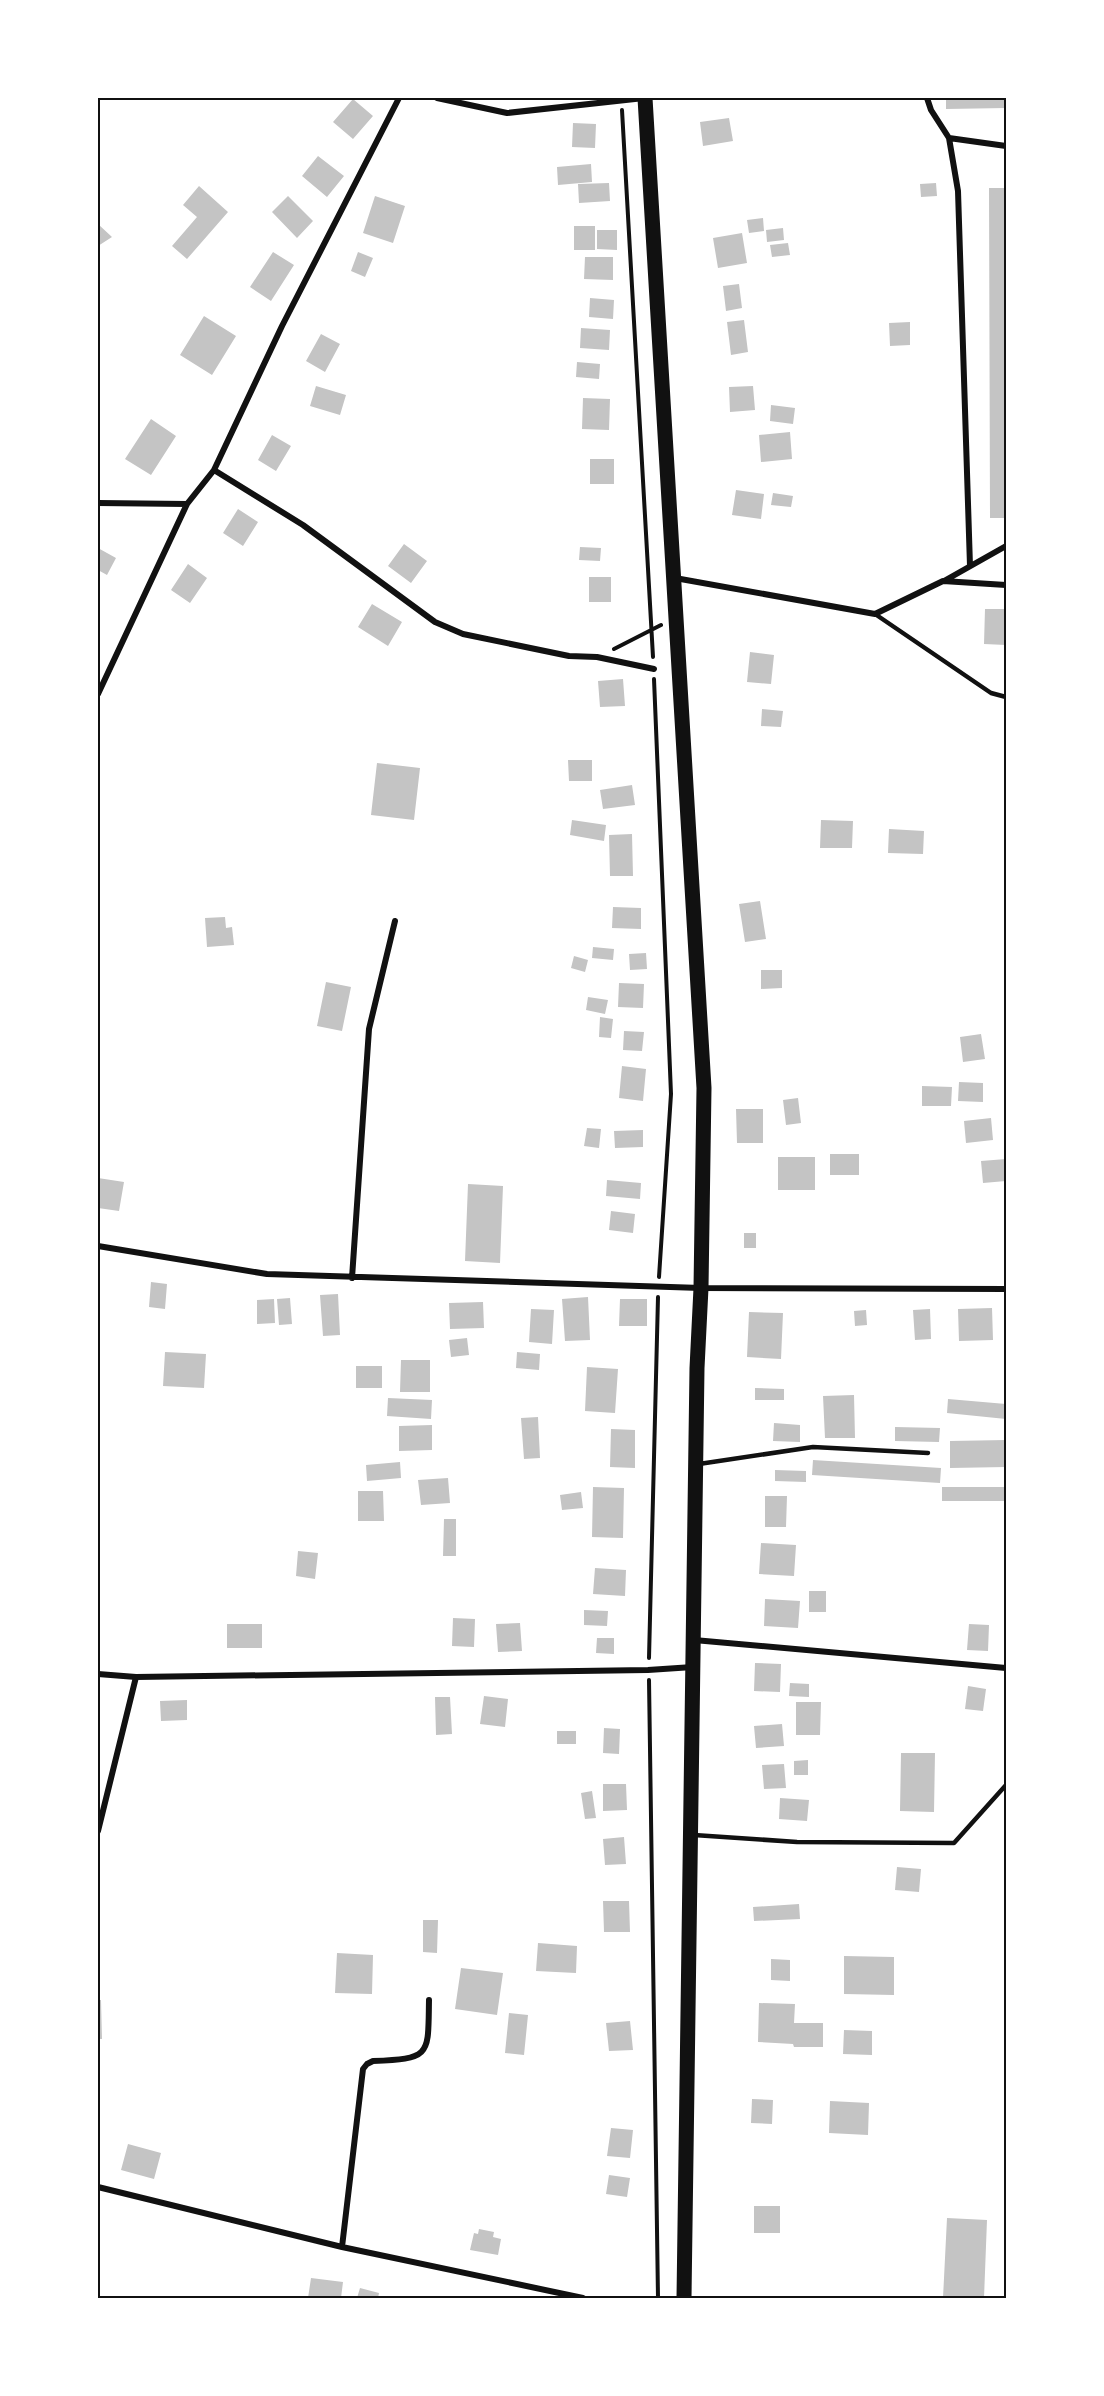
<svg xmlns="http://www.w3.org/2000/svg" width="1104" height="2396" font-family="'Source Sans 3',sans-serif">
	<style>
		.building { fill: #c4c4c4 }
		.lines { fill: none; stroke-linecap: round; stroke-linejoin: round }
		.path { stroke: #111; stroke-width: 4 }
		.service { stroke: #111; stroke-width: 4.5 }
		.minor { stroke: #111; stroke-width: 6 }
		.primary { stroke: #111; stroke-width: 15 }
		.neatline { fill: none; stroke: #111; stroke-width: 2 }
	</style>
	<rect width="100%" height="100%" fill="#fff"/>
	<!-- building -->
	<path class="building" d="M946 98H1006V108L946 109Z
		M353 99 373 116 353 139 333 122Z
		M729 118 733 141 703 146 700 122Z
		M573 123 596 124 595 148 572 147Z
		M318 156 344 176 327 197 302 176Z
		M591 164 592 182 558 185 557 167Z
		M609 183 610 201 579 203 578 184Z
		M936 183 937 196 921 197 920 184Z
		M199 186 228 212 187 259 172 246 197 217 183 205Z
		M989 188H1006V518H990Z
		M288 196 313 221 297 238 272 212Z
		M375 196 405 206 393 243 363 233Z
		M763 218 764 231 749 233 747 220Z
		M98 224 112 237 98 246Z
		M574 226H595V250H574Z
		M783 228 784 240 767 242 766 230Z
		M597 230H617V250L597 249Z
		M742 233 747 263 718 268 713 238Z
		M788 243 790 255 772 257 770 245Z
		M273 252 294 265 271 301 250 287Z
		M358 252 373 258 365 277 351 271Z
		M585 257H613V280L584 279Z
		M739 284 742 308 726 311 723 286Z
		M590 298 614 300 613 319 589 317Z
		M204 316 236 336 212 375 180 355Z
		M744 320 748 352 731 355 727 322Z
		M910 322V345L890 346 889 323Z
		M581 328 610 330 609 350 580 348Z
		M321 334 340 344 325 372 306 361Z
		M577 362 600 364 599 379 576 377Z
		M316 386 346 395 340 415 310 406Z
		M753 386 755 410 730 412 729 387Z
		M583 398 610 399 609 430 582 429Z
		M771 405 795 408 793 424 770 421Z
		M151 419 176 436 151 475 125 459Z
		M790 432 792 459 761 462 759 435Z
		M272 435 291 446 276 471 258 460Z
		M590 459H614V484H590Z
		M736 490 764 494 761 519 732 515Z
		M773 493 793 496 791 507 771 505Z
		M238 509 258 522 243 546 223 533Z
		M404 544 427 561 411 583 388 566Z
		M580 547 601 548 600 561 579 560Z
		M98 548 116 558 107 575 98 570Z
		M188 564 207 578 190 603 171 590Z
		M589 577H611V602H589Z
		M372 604 402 622 388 646 358 627Z
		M985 609H1006V645L984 644Z
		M750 652 774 655 771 684 747 682Z
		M623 679 625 706 600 707 598 681Z
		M762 709 783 711 781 727 761 726Z
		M568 760H592V781H569Z
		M377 763 420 768 414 820 371 815Z
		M632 785 635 805 603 809 600 790Z
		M572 820 606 825 604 841 570 835Z
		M821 820 853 821 852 848H820Z
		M889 829 924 831 923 854 888 853Z
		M632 834 633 876H610L609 835Z
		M760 901 766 939 745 942 739 904Z
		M613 907 641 908V929L612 928Z
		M225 917 226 928 232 927 234 945 207 947 205 918Z
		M593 947 614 949 613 960 592 958Z
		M646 953 647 969 630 970 629 954Z
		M574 956 588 960 585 972 571 968Z
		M761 970H782V988L761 989Z
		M326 982 351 987 342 1031 317 1026Z
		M619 983 644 984 643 1008 618 1007Z
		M588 997 608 1000 605 1014 586 1010Z
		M600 1017 613 1019 611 1038 599 1037Z
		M624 1031 644 1032 642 1051 623 1050Z
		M981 1034 985 1059 963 1062 960 1037Z
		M622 1066 646 1069 643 1101 619 1098Z
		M959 1082 983 1083V1102L958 1101Z
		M922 1086 952 1087 951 1106H922Z
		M798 1098 801 1123 786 1125 783 1100Z
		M736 1109H763V1143H737Z
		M991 1118 993 1140 966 1143 964 1121Z
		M587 1128 601 1129 599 1148 584 1146Z
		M643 1130V1147L615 1148 614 1131Z
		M830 1154H859V1175H830Z
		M778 1157H815V1190H778Z
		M1006 1159V1181L983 1183 981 1161Z
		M98 1178 124 1182 119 1211 98 1208Z
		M607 1180 641 1183 640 1199 606 1196Z
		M468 1184 503 1186 500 1263 465 1261Z
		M611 1211 635 1214 633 1233 609 1230Z
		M744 1233H756V1248H744Z
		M151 1282 167 1284 165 1309 149 1307Z
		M338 1294 340 1335 323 1336 320 1295Z
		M588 1297 590 1340 565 1341 562 1299Z
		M290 1298 292 1324 279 1325 277 1299Z
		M274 1299 275 1323 257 1324V1300Z
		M620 1299H647V1326H619Z
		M483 1302 484 1328 450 1329 449 1303Z
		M992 1308 993 1340 959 1341 958 1309Z
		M531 1309 554 1310 552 1344 529 1342Z
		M930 1309 931 1339 915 1340 913 1310Z
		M866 1310 867 1325 855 1326 854 1311Z
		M749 1312 783 1313 781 1359 747 1357Z
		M467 1338 469 1355 451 1357 449 1340Z
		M165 1352 206 1354 204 1388 163 1386Z
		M517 1352 540 1354 539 1370 516 1368Z
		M401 1360H430V1392H400Z
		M356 1366H382V1388H356Z
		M587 1367 618 1369 615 1413 585 1411Z
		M755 1388 784 1389V1400H755Z
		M854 1395 855 1438H825L823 1396Z
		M388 1398 432 1400 431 1419 387 1416Z
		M948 1399 1006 1404V1419L947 1413Z
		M538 1417 540 1458 524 1459 521 1418Z
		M774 1423 800 1425V1442L773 1441Z
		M432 1425V1450L399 1451V1426Z
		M895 1427 940 1428 939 1442 895 1441Z
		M611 1429 635 1430V1468L610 1467Z
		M1006 1440V1467L950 1468V1441Z
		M813 1460 941 1468 940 1483 812 1475Z
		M400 1462 401 1478 367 1481 366 1465Z
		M775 1470 806 1471V1482L775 1481Z
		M448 1478 450 1503 421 1505 418 1480Z
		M593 1487 624 1488 623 1538 592 1537Z
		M942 1487H1006V1501H942Z
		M358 1491H383L384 1521H358Z
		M581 1492 583 1508 562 1510 560 1495Z
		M765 1496H787L786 1527H765Z
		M444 1519H456V1556H443Z
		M761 1543 796 1545 794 1576 759 1574Z
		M298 1551 318 1553 315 1579 296 1576Z
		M595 1568 626 1570 625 1596 593 1594Z
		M809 1591H826V1612H809Z
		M765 1599 800 1601 798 1628 764 1626Z
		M584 1610 608 1611 607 1626 584 1625Z
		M453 1618 475 1619 474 1647 452 1646Z
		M520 1623 522 1651 498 1652 496 1624Z
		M227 1624H262V1648H227Z
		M969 1624 989 1625 988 1651 967 1650Z
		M597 1638H614V1654L596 1653Z
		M755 1663 781 1664 780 1692 754 1691Z
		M790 1683 809 1684V1697L789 1696Z
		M968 1686 986 1689 983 1711 965 1709Z
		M484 1696 508 1699 505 1727 480 1724Z
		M435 1697H450L452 1734 436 1735Z
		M187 1700V1720L161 1721 160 1701Z
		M796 1702H821L820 1735H796Z
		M782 1724 784 1746 756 1748 754 1726Z
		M604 1728 620 1729 619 1754 603 1753Z
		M557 1731H576V1744H557Z
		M901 1753H935L934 1812 900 1811Z
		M808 1760V1775H794V1761Z
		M784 1764 786 1788 764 1789 762 1765Z
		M603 1784H626L627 1810 603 1811Z
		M592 1791 596 1818 585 1819 581 1793Z
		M780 1798 809 1800 807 1821 779 1819Z
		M624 1837 626 1864 605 1865 603 1839Z
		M897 1867 921 1869 919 1892 895 1890Z
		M603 1901H629L630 1932H604Z
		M799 1904 800 1919 754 1921 753 1907Z
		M423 1920H438L437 1953 423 1952Z
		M538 1943 577 1946 576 1973 536 1971Z
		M337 1953 373 1955 372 1994 335 1993Z
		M844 1956 894 1957V1995L844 1994Z
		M771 1959 790 1960V1981L771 1980Z
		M461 1968 503 1973 497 2015 455 2009Z
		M98 2000H101L102 2039H98Z
		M759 2003 795 2004 794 2023H823V2047H794L793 2044 758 2042Z
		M509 2013 528 2015 524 2055 505 2053Z
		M630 2021 633 2050 609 2051 606 2023Z
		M844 2030 872 2031V2055L843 2054Z
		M752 2099 773 2100 772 2124 751 2123Z
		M830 2101 869 2103 868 2135 829 2133Z
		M611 2128 633 2130 630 2158 607 2156Z
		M128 2144 161 2153 154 2179 121 2170Z
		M609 2175 630 2178 627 2197 606 2194Z
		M754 2206H780V2233H754Z
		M947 2218 987 2220 984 2298H943Z
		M479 2229 494 2232 493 2237 501 2239 498 2255 470 2250 474 2233 478 2234Z
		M311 2278 343 2282 341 2298H308Z
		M360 2288 379 2293 378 2298H357Z"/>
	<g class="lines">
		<!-- path -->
		<path class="path" d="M622 110 653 657
			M614 649 661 625
			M654 679 671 1094 659 1277
			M649 1658 658 1297
			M649 1680 658 2298"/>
		<!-- service -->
		<path class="service" d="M875 614 991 693 1006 697
			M699 1464 813 1447 928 1453
			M694 1835 797 1842 954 1843 1006 1785"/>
		<!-- minor -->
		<path class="minor" d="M437 98 507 113 644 98
			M927 98 931 110 949 138 958 191 970 566
			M949 138 1006 146
			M214 470 303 525 435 622 463 634 569 656 597 657 654 669
			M98 503 187 504
			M675 578 875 614 943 581 1006 585
			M944 581 1006 546
			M98 694 187 504 214 470 282 326 399 98
			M98 1246 267 1274 701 1288 1006 1289
			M352 1278 369 1029 395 921
			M694 1640 1006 1668
			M98 1674 136 1677 648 1670 693 1667
			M98 1831 136 1677
			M98 2187 342 2247 583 2298
			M342 2247 363 2069 367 2064 373 2061C432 2059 428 2055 429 2000"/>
		<!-- primary -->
		<path class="primary" d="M645 98 704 1088 701 1288 697 1368 684 2298"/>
	</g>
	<!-- border -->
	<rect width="1104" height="2396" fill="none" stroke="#ffffff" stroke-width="198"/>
	<rect x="99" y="99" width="906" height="2198" class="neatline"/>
</svg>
